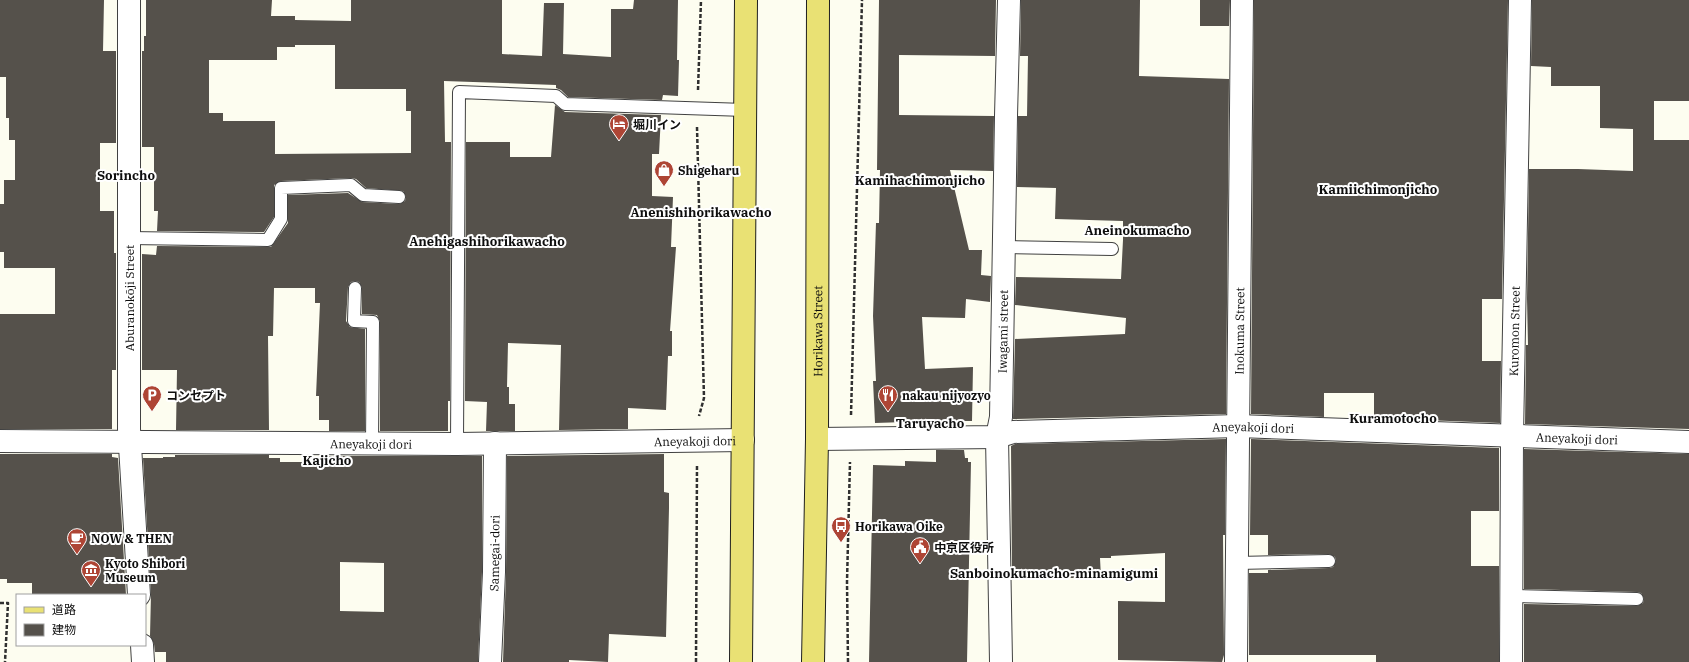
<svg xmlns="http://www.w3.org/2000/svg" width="1689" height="662" font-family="'IBM Plex Serif','Noto Sans JP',serif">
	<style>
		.building { fill: #55514b; fill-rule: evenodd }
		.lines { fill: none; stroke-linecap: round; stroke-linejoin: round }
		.service-casing { stroke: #414141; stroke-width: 14 }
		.minor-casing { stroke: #414141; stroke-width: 24 }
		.primary-casing { stroke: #1f1f1f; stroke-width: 24 }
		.path { stroke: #303030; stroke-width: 2.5; stroke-dasharray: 4 2; stroke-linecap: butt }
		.service { stroke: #fff; stroke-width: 12 }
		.minor { stroke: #fff; stroke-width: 22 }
		.primary { stroke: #e9e174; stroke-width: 22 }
		.labels { text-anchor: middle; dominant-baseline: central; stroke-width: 4; stroke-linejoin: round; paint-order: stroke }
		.poi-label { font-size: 12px; font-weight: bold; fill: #0e0e0e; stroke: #fff; text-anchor: start }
		.street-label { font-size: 12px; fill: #0e0e0e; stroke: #fff }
		.neighbourhood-label { font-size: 13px; font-weight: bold; fill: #0e0e0e; stroke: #fff }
	</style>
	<rect width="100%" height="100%" fill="#fdfdf0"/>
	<!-- building -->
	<path class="building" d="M0 0H104L103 51H116V143H100V211H114V253H116V370H112V429H0V314H55V268H4V252H0V204H4V180H15V140H9V118H6V77H0Z
		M146 0H272L271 16H295V20L351 21V0H502V54L542 56 544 3H564L563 54 611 57V9H633L634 0H678L677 60H679L678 96 663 95 662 100 568 97 561 90 556 88V85L444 81 445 142H451L450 401H448V431H380V322L377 315 362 314V288L359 282 355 281 351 282 348 287 346 321 350 327 365 329V431H329V420H319V396H316L320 303H315V288H274L273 336H268L269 430H176L177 370H142V254L156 255 157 246 271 247 288 223V195L348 193 362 202 399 204 405 201 406 197 403 191 366 188 356 179 351 178 281 181 274 185V217L264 232 157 231 158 211H154V147H142V51H144V36H146ZM295 45H335V89H406V111H411V153L275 154V121H223V113H209V60H277V47H295Z
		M879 0H996L995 56 899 55V115L994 116 993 171 950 170 969 250H982L981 275 991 276 990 302 966 299 965 318 922 317 925 369 973 367 972 421H963V425H936V421L875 423 873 381H876L873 316 876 223H879L880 170H877Z
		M1021 0H1140L1139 76 1229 79 1226 414 1013 419 1015 339 1125 334 1126 318 1015 305 1016 277 1121 279 1123 240V221L1055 219 1056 188 1017 187 1018 116H1027L1028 56H1020Z
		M1200 0H1230L1229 26H1200Z
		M1254 0H1508L1502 299H1482V361H1501L1500 423 1374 418V393H1324V417L1251 414Z
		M1532 0H1689V101H1654V140H1689V429L1525 424 1526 345H1528L1527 299 1529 169H1578L1633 171V129L1600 128V86H1551V67L1531 66Z
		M555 105 565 112 661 115 659 154H652V196L673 197 671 247H676L670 331H672V356H668L666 410 628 408V429L559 430 561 345 508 343 507 387H509V404H515V431H486L487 402 465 401 466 142H510V157H551Z
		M1226 439 1225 535H1223L1224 655 1222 662 1118 660V601L1165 602V553L1111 556V558H1100L1101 578H1012L1011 446 1015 444Z
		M1251 439 1499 448V511H1471V566H1499V662H1376V655H1249V573H1268V570L1329 568 1333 567 1336 561 1335 557 1329 554 1268 555V535H1250Z
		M1524 449 1689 454V662H1524V604L1637 606 1643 603 1644 599 1641 593 1637 592 1524 589Z
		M936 450H964L965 458H968V462H971L967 662H869L873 465 905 466V461L936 462Z
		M0 454H112V457L118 458 126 595H32V583H7V579H0Z
		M664 454V492L669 493V508L666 637 609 634 608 662 569 660V662H503L506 573 507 456Z
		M175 455H269V458H280V462H329V456H482V572L478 662H166V652H155L154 644 150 636 151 594 143 458H163V457H175ZM340 562 384 563V612L340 611Z"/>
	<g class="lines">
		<defs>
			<path id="service" d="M129 238 268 240 281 219V188L351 185 363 195 399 197
				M1004 247 1112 249
				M355 288 354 321 373 322 372 444
				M457 444 459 92 556 96 565 104 745 110
				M1237 563 1329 561
				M1511 596 1637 599"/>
			<g id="minor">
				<path d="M129 0V429L139 595"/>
				<path id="s1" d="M817 439 997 437 1013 432 1238 426 1689 442"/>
				<path id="s2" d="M0 441 457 444 743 440"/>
				<path d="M142 645 143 662"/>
				<path id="s3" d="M490 662 494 572 495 443"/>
				<path id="s4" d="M1001 662 997 437 1001 417 1006 116 1009 0"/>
				<path id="s5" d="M1236 662 1242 0"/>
				<path id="s6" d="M1511 662 1512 437 1520 0"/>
			</g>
			<g id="primary">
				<path d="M741 662 746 0"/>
				<path id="s7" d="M813 662 817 439 818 0"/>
			</g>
		</defs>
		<!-- service casing -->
		<use href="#service" class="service-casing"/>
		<!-- minor casing -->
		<use href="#minor" class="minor-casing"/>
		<!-- primary casing -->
		<use href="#primary" class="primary-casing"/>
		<!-- path -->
		<path class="path" d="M698 90 701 0
			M697 127 704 398 699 416
			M851 415 862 0
			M0 603H8L5 662
			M696 662 697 465
			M848 662 847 582 850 462"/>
		<!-- service -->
		<use href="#service" class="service"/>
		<!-- minor -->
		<use href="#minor" class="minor"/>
		<!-- primary -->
		<use href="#primary" class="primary"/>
	</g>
	<!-- icons -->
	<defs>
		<symbol id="hotel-pin" viewBox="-11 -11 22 30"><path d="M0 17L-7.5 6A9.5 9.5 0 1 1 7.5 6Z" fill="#ae4535" stroke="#fff"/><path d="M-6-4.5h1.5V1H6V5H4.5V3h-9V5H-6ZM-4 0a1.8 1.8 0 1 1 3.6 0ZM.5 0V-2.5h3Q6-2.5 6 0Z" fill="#fff"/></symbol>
		<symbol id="shop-pin" viewBox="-11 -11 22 30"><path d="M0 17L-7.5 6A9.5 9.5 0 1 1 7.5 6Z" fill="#ae4535" stroke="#fff"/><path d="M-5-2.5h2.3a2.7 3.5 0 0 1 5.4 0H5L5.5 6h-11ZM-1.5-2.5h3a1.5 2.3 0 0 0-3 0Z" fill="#fff"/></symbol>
		<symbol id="parking-pin" viewBox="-11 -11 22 30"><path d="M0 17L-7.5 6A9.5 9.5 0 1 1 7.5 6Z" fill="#ae4535" stroke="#fff"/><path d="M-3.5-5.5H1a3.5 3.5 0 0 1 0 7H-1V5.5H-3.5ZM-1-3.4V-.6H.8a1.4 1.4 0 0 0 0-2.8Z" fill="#fff"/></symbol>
		<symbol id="restaurant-pin" viewBox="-11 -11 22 30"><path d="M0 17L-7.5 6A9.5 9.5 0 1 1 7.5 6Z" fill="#ae4535" stroke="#fff"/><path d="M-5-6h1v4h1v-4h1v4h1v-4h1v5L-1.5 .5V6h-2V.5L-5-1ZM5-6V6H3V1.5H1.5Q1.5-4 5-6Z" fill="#fff"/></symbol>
		<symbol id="bus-pin" viewBox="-11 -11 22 30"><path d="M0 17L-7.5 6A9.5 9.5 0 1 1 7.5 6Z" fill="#ae4535" stroke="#fff"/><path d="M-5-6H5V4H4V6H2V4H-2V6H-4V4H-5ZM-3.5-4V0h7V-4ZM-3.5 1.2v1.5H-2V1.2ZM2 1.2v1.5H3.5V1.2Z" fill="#fff"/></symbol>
		<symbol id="cafe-pin" viewBox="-11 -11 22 30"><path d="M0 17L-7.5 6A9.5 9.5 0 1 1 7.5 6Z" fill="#ae4535" stroke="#fff"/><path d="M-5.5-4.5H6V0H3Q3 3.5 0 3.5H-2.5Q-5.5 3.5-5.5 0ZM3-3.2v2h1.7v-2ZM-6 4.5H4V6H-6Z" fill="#fff"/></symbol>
		<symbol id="civic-pin" viewBox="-11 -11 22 30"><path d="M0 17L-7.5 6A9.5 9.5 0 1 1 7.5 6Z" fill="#ae4535" stroke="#fff"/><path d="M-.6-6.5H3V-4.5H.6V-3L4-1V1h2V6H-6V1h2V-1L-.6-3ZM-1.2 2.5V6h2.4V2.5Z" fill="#fff"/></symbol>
		<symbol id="museum-pin" viewBox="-11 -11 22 30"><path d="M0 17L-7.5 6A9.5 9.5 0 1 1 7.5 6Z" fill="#ae4535" stroke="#fff"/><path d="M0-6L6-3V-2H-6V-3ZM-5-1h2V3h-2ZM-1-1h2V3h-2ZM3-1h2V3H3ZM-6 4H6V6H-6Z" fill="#fff"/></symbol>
	</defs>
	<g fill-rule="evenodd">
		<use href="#hotel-pin" x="608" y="113" width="22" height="30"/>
		<use href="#shop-pin" x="653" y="159" width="22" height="30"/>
		<use href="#parking-pin" x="141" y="384" width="22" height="30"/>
		<use href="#restaurant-pin" x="877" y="384" width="22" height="30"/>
		<use href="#bus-pin" x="830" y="515" width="22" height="30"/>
		<use href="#cafe-pin" x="66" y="527" width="22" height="30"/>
		<use href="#civic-pin" x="909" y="536" width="22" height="30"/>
		<use href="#museum-pin" x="80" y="559" width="22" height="30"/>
	</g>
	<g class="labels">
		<!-- poi labels -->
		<g class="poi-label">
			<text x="633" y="124">堀川イン</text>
			<text x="678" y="170">Shigeharu</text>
			<text x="166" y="395">コンセプト</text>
			<text x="902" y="395">nakau nijyozyo</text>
			<text x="855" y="526">Horikawa Oike</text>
			<text x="91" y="538">NOW &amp; THEN</text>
			<text x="934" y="547">中京区役所</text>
			<text x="105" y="563">Kyoto Shibori<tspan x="105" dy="14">Museum</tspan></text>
		</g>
		<!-- street labels -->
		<g class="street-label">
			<text transform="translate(129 298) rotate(-90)">Aburanokōji Street</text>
			<text stroke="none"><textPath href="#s7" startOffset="331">Horikawa Street</textPath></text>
			<text stroke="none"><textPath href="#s4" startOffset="331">Iwagami street</textPath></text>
			<text stroke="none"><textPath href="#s5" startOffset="331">Inokuma Street</textPath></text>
			<text stroke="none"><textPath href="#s6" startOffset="331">Kuromon Street</textPath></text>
			<text stroke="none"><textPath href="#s1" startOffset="437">Aneyakoji dori</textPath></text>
			<text stroke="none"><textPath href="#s1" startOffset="761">Aneyakoji dori</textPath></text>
			<text stroke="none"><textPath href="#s2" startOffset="695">Aneyakoji dori</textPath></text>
			<text stroke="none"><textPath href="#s2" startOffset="371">Aneyakoji dori</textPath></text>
			<text stroke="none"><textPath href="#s3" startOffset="109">Samegai-dori</textPath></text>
		</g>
		<!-- neighbourhood labels -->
		<g class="neighbourhood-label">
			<text x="126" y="175">Sorincho</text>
			<text x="920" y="180">Kamihachimonjicho</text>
			<text x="1378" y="189">Kamiichimonjicho</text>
			<text x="701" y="212">Anenishihorikawacho</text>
			<text x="1137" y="230">Aneinokumacho</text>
			<text x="487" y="241">Anehigashihorikawacho</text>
			<text x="1393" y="418">Kuramotocho</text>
			<text x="930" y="423">Taruyacho</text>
			<text x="327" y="460">Kajicho</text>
			<text x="1054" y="573">Sanboinokumacho-minamigumi</text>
		</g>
	</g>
	<!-- legend -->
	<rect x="16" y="594" width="130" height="52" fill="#ffffff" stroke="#9f9f9f"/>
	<rect x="24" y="607" width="20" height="6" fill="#e9e174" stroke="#9f9f9f"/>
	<text x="52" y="614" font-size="12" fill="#0e0e0e">道路</text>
	<rect x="24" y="624" width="20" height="12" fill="#55514b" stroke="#9f9f9f"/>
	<text x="52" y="634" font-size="12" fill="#0e0e0e">建物</text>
</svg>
